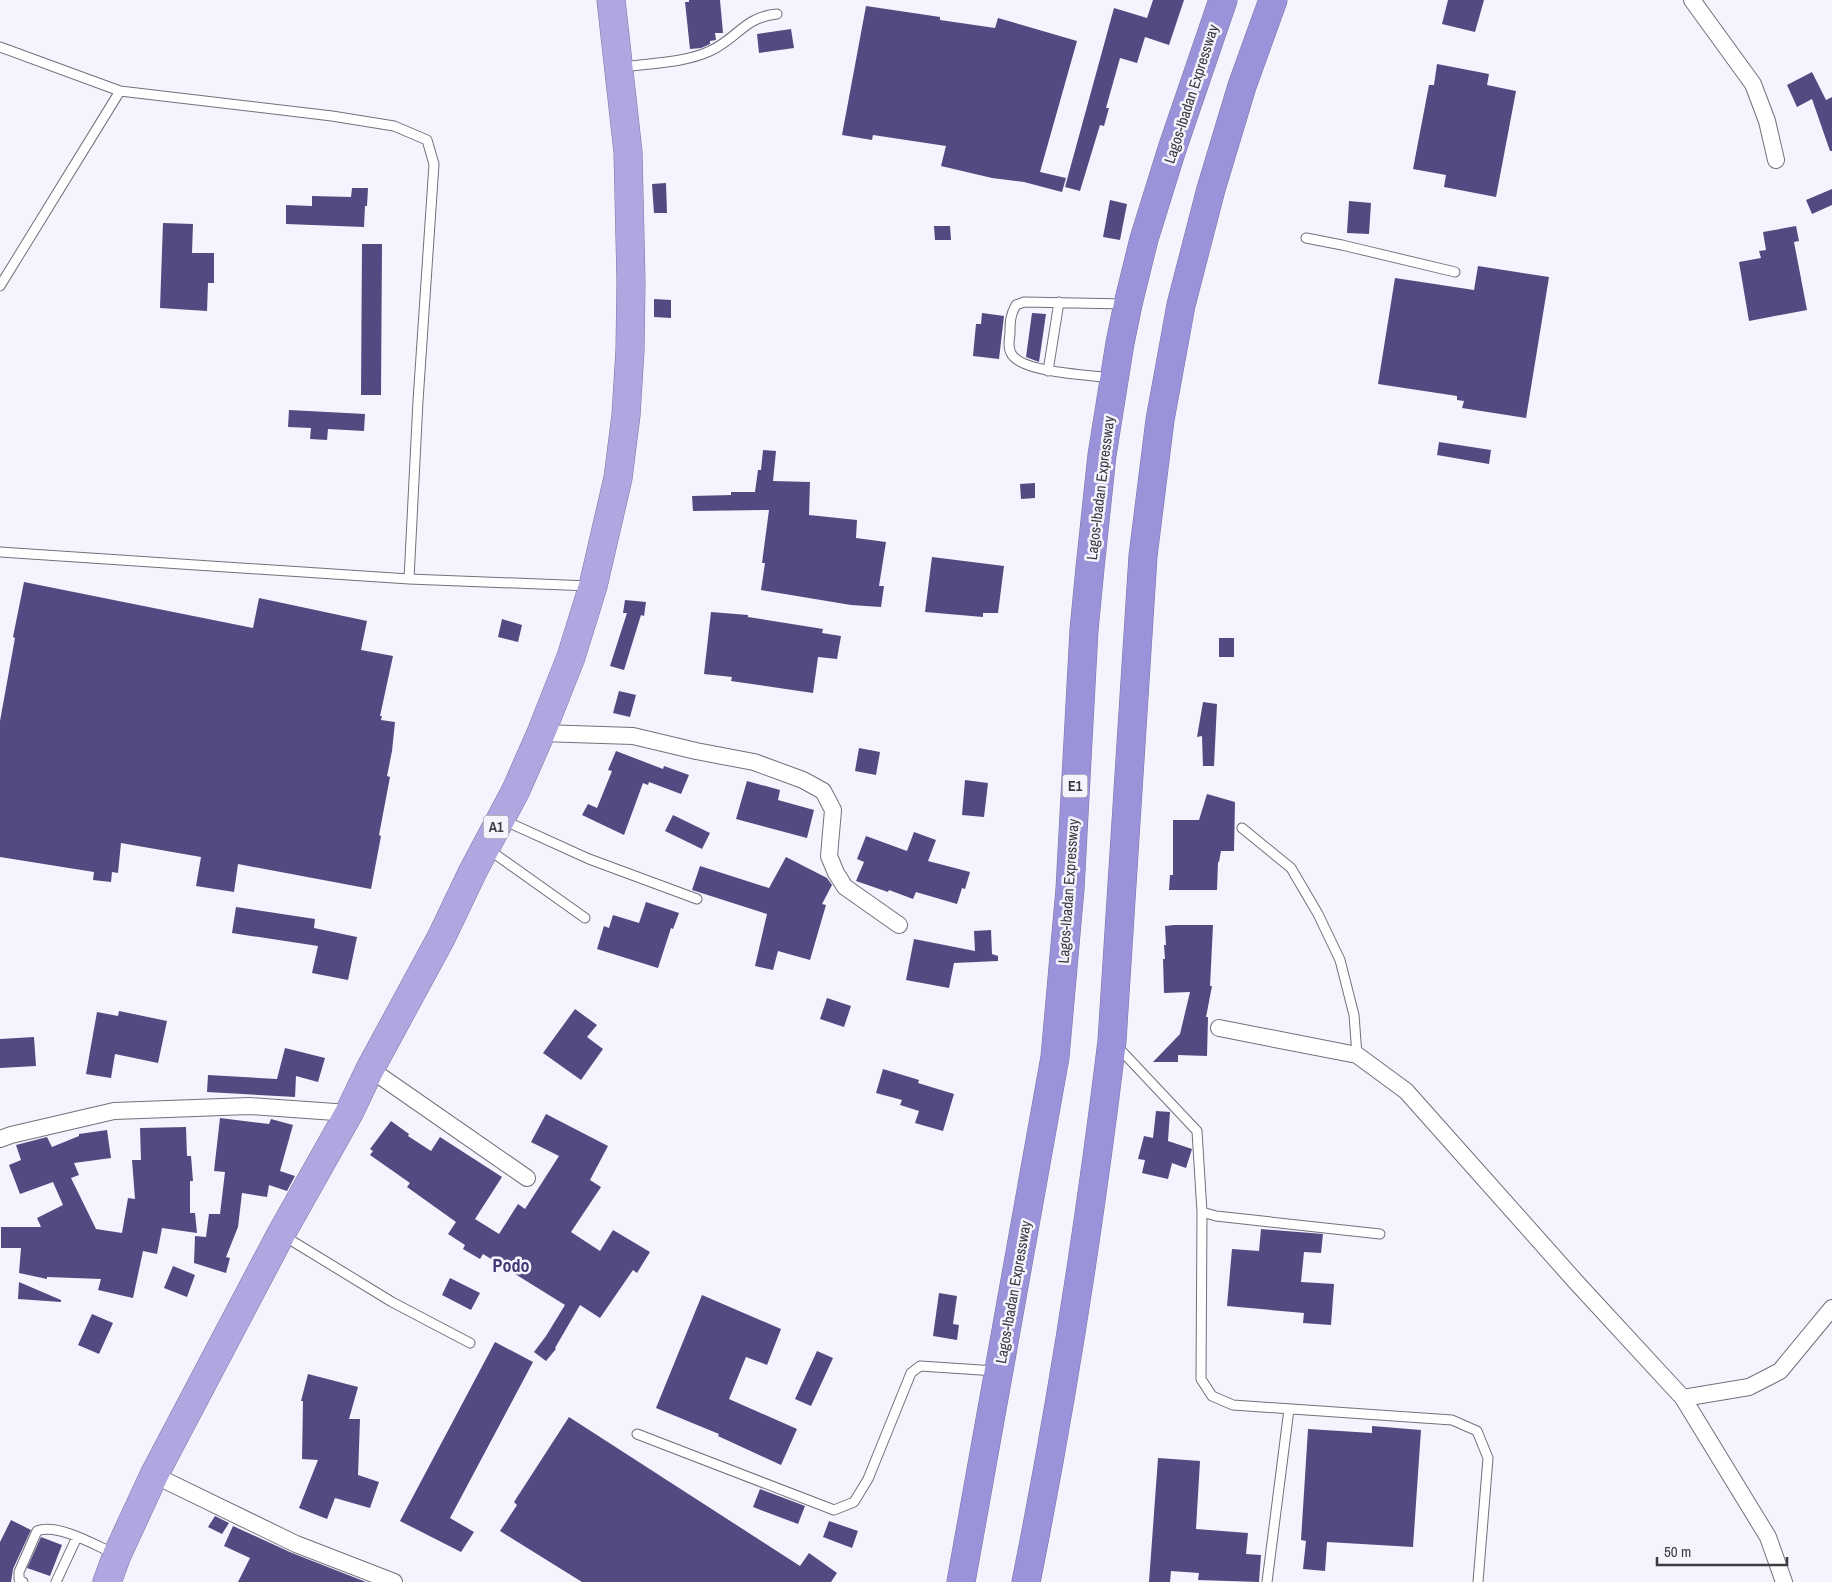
<svg xmlns="http://www.w3.org/2000/svg" width="1832" height="1582" font-family="'Archivo Narrow',sans-serif">
	<style>
		.building { fill: #524b81 }
		.lines { fill: none; stroke-linecap: round; stroke-linejoin: round }
		.service-casing { stroke: #72717b; stroke-width: 11 }
		.minor-casing { stroke: #72717b; stroke-width: 18 }
		.trunk-casing { stroke: #7a74a3; stroke-width: 29 }
		.motorway-casing { stroke: #7a74a3; stroke-width: 29 }
		.service { stroke: #fff; stroke-width: 9 }
		.minor { stroke: #fff; stroke-width: 16 }
		.trunk { stroke: #afa8e0; stroke-width: 28 }
		.motorway { stroke: #9b93d9; stroke-width: 28 }
		.labels { text-anchor: middle; dominant-baseline: central; stroke-width: 5; stroke-linejoin: round; paint-order: stroke }
		.shield { fill: #f4f3fe; stroke: #737279; stroke-width: 1 }
		.shield-label { font-size: 14px; font-weight: bold; fill: #3c3b40 }
		.street-label { font-size: 15px; fill: #3c3b40; stroke: #f4f3fe }
		.quarter-label { font-size: 18px; font-weight: bold; fill: #423774; stroke: #f4f3fe }
	</style>
	<rect width="100%" height="100%" fill="#f4f3fe"/>
	<!-- building -->
	<path class="building" d="M689 0H720L723 33H715L716 40 710 41V44L701 48 690 49 685 2H689Z
		M1153 0H1184L1169 45 1145 37 1137 63 1120 58 1106 108H1109L1104 126 1100 125 1080 191 1065 187 1114 8 1147 18Z
		M1448 0H1484L1475 32 1442 24Z
		M866 6 940 17V20L995 28 998 18 1077 41 1040 172 1066 178 1062 192 1024 182 992 178 941 166 946 146 873 135 872 140 842 135Z
		M791 29 794 48 759 53 757 34Z
		M1437 64 1489 74 1487 85 1516 91 1496 197 1444 187 1446 175 1413 169 1429 85H1434Z
		M1812 72 1826 100 1832 97V151H1830L1812 99 1797 107 1787 85Z
		M666 183 667 213H654L652 184Z
		M352 188H368L367 206H365L364 227 286 224V205L312 206V196L351 197Z
		M1832 189V205L1812 214 1806 200Z
		M1110 200 1127 204 1120 240 1103 237Z
		M1349 201 1371 203 1369 234 1347 233Z
		M163 223 193 224 192 253H214V283H208L207 311 160 308Z
		M934 226H950L951 240H935Z
		M1796 226 1799 241 1794 242 1807 310 1749 321 1739 262 1761 258 1759 251 1766 250 1763 232Z
		M362 244H382L381 395H361Z
		M1478 266 1549 277 1526 418 1462 408 1464 401 1457 400V396L1378 384 1395 278 1474 290Z
		M654 299 671 300V318L654 317Z
		M982 313 1004 316 999 359 973 356 976 324H981Z
		M1032 313 1046 314 1039 362 1026 357Z
		M289 410 365 414 364 431 328 429 327 440 310 439 311 428 288 427Z
		M1439 442 1491 450 1489 464 1437 455Z
		M763 450 776 451 773 481 810 482 809 515 857 520 856 538 886 542 879 586H884L881 607 851 605 761 590 765 563H762L769 510 693 511 692 496 731 495V492H755L758 470H761Z
		M1035 483V498L1021 499 1020 484Z
		M932 557 1004 566 998 613H983V617L925 612Z
		M24 582 253 628 259 598 367 621 361 650 393 656 380 716H382L381 720 395 722 392 751 387 776 390 777 379 835 381 836 371 889 238 864 234 892 196 886 201 857 121 843 118 873 112 872 111 882 93 880 94 872 0 857V721L15 638 13 637Z
		M625 600 646 602 644 616 641 615 624 670 610 666 627 613H623Z
		M711 612 748 615V617L823 629 822 633 841 636 837 659 818 657 813 693 731 681 732 677 704 674Z
		M502 619 522 625 518 642 498 637Z
		M1219 638H1234V657H1219Z
		M619 691 636 695 630 717 613 713Z
		M1203 702 1217 704 1214 766H1203L1202 736 1197 737Z
		M859 748 880 752 876 775 855 771Z
		M616 751 663 769 664 766 689 775 681 794 649 782 648 785 643 783 624 835 582 815 588 804 597 808 612 771 608 770Z
		M965 780 988 783 984 817 962 815Z
		M747 781 780 790 778 800 814 810 807 838 736 819Z
		M1207 794 1235 802 1234 851H1221L1219 862H1218L1217 890H1169L1170 875H1173V820H1199Z
		M673 815 710 833 702 849 665 831Z
		M914 832 936 840 928 861 970 872 965 889 962 888 957 904 916 892 913 899 889 890 888 892 856 881 864 862 857 859 866 836 907 851Z
		M786 857 827 878 832 885 822 904 826 905 810 960 778 951 773 970 755 966 767 914 692 890 700 866 769 888Z
		M646 902 679 913 673 929 671 928 658 968 597 949 604 926 609 928 613 915 639 923Z
		M236 907 315 919 314 928 357 937 348 980 312 973 318 946 232 933Z
		M1174 925H1213L1210 986H1212L1206 1017H1208L1207 1056 1178 1055V1062H1153L1180 1034 1190 992 1164 993 1163 959H1165L1164 945H1166L1165 926Z
		M991 930 992 954 998 956V961L954 963 949 988 906 980 914 939 975 951 974 931Z
		M827 998 851 1006 844 1027 820 1019Z
		M575 1009 597 1025 587 1037 603 1049 581 1080 543 1053Z
		M119 1011 167 1021 158 1063 115 1054 111 1078 86 1074 97 1012 118 1016Z
		M34 1037 36 1066 0 1068V1039Z
		M285 1048 325 1058 318 1082 296 1076 295 1097 207 1092 208 1075 277 1079Z
		M883 1069 919 1080 918 1083 954 1094 943 1131 915 1123 919 1111 900 1105 902 1100 876 1093Z
		M1156 1111 1170 1112 1168 1141 1192 1149 1186 1168 1172 1163 1168 1179 1142 1173 1145 1160 1138 1159 1144 1136 1153 1138Z
		M546 1114 608 1146 590 1180 601 1187 571 1232 600 1251 613 1230 650 1252 637 1273 633 1270 600 1318 580 1305 555 1348 556 1349 546 1361 534 1352 546 1336 565 1305 483 1254 480 1259 463 1249 465 1245 448 1234 456 1222 407 1187 410 1183 370 1155 373 1151 370 1149 391 1121 409 1134 408 1136 431 1151 440 1137 502 1177 475 1219 499 1234 518 1204 525 1209 559 1156 531 1142Z
		M220 1118 269 1124 271 1119 293 1125 280 1171 295 1176 287 1191 269 1185 267 1197 242 1193 238 1227 226 1257 230 1258 226 1273 194 1263 195 1236 206 1237 209 1214H220L225 1172 214 1171Z
		M186 1127 187 1156H191L193 1181H190V1213H195L197 1233 162 1228 157 1254 143 1251 133 1298 98 1290 101 1279 47 1277V1279L19 1273 21 1248H1V1227H41L37 1218 63 1205 53 1182 20 1194 9 1165 21 1160 16 1145 47 1137 52 1147 79 1136V1134L107 1130 111 1158 74 1163 79 1175 71 1178 96 1229 122 1233 128 1198 135 1199 132 1160H141L140 1128Z
		M1261 1229 1323 1234 1321 1253 1304 1252 1301 1282 1334 1284 1331 1325 1303 1323 1304 1313 1227 1306 1232 1249 1259 1251Z
		M173 1266 195 1275 187 1297 164 1288Z
		M450 1278 480 1293 471 1310 442 1295Z
		M19 1282 61 1300V1302L18 1299Z
		M939 1293 957 1296 953 1324 959 1325 957 1340 933 1336Z
		M702 1295 781 1329 767 1365 746 1357 729 1399 797 1429 781 1465 718 1436 719 1434 656 1408Z
		M92 1314 113 1323 99 1354 78 1345Z
		M495 1342 533 1362 450 1518 474 1532 461 1552 400 1521Z
		M817 1351 833 1358 811 1406 795 1399Z
		M308 1374 358 1387 349 1419H360L358 1475 379 1482 370 1508 335 1498 327 1519 299 1508 318 1460 302 1459 303 1401H301Z
		M569 1417 800 1566 809 1553 837 1573 831 1582H582L500 1531 517 1505 514 1502Z
		M1372 1426 1421 1430 1413 1547 1327 1542 1325 1571 1303 1569 1306 1541 1301 1540 1308 1429 1372 1433Z
		M1158 1458 1200 1461 1196 1529 1248 1533 1246 1554 1261 1555 1259 1582 1198 1580 1199 1573 1171 1571 1170 1582H1149Z
		M760 1489 805 1506 798 1524 753 1507Z
		M215 1516 229 1523 222 1534 208 1527Z
		M11 1520 31 1530 13 1569 11 1582H0V1542Z
		M829 1521 858 1531 852 1548 823 1537Z
		M233 1526 292 1553 366 1582H238L250 1558 224 1546Z
		M41 1537 62 1545 50 1576 27 1568Z"/>
	<g class="lines">
		<defs>
			<path id="service" d="M0 47 120 91 332 116 394 126 427 140 434 164 418 401 409 579
				M622 67C651 63 684 63 710 51 737 39 744 17 777 14
				M1306 238 1342 245 1455 272
				M0 286 120 91
				M1048 371 1059 302
				M1112 378C1091 375 1020 373 1011 353 1008 348 1009 340 1010 334 1010 323 1010 315 1016 305L1024 302 1125 304
				M0 552 409 579 590 586
				M503 820 589 859 697 899
				M1242 828 1291 868 1318 914 1340 960 1354 1015 1357 1055
				M488 849 585 918
				M1116 1045 1197 1131 1202 1212 1201 1379 1212 1396 1233 1405 1452 1420 1477 1431 1488 1458 1478 1582
				M1202 1212 1216 1216 1380 1234
				M284 1236 392 1302 470 1343
				M637 1434 834 1510 854 1502 868 1479 911 1373 920 1366 996 1371
				M23 1582 19 1579V1572L37 1531C58 1523 95 1545 115 1554
				M56 1582 77 1537
				M1267 1582 1289 1409"/>
			<path id="minor" d="M1692 0 1753 84 1767 121 1776 160
				M541 733 633 736 696 751 754 762 803 780 823 791 833 810 829 856 836 873 845 887 899 925
				M1219 1028 1357 1055 1406 1091 1576 1282 1683 1398 1768 1537 1784 1582
				M370 1069 527 1178
				M0 1139 11 1135 114 1111 249 1106 349 1113
				M1683 1398 1749 1387 1780 1371 1832 1308
				M154 1475 296 1544 394 1582"/>
			<path id="trunk" d="M107 1582 117 1555 154 1475 281 1234 349 1113 370 1069 441 938 473 871 516 790 541 733 571 657 593 586 618 478 626 415 630 350 631 281 628 152 611 0"/>
			<path id="motorway" d="M961 1582 1055 1057 1070 889 1084 630 1090 568 1102 455 1120 343 1128 304 1144 239 1172 149 1223 0
				M1026 1582C1062 1403 1090 1222 1112 1041L1143 556 1160 420 1181 305 1211 189 1242 86 1273 0"/>
		</defs>
		<!-- service casing -->
		<use href="#service" class="service-casing"/>
		<!-- minor casing -->
		<use href="#minor" class="minor-casing"/>
		<!-- trunk casing -->
		<use href="#trunk" class="trunk-casing"/>
		<!-- motorway casing -->
		<use href="#motorway" class="motorway-casing"/>
		<!-- service -->
		<use href="#service" class="service"/>
		<!-- minor -->
		<use href="#minor" class="minor"/>
		<!-- trunk -->
		<use href="#trunk" class="trunk"/>
		<!-- motorway -->
		<use href="#motorway" class="motorway"/>
	</g>
	<g class="labels">
		<!-- shield labels -->
		<g class="shield">
			<rect x="1062.5" y="774.5" width="25" height="23" rx="4"/>
			<rect x="483.5" y="815.5" width="25" height="23" rx="4"/>
		</g>
		<g class="shield-label">
			<text x="1075" y="786">E1</text>
			<text x="496" y="827">A1</text>
		</g>
		<!-- street labels -->
		<g class="street-label">
			<text transform="translate(1191 94) rotate(-72)">Lagos-Ibadan Expressway</text>
			<text transform="translate(1100 488) rotate(-83)">Lagos-Ibadan Expressway</text>
			<text transform="translate(1068 891) rotate(-86)">Lagos-Ibadan Expressway</text>
			<text transform="translate(1013 1292) rotate(-80)">Lagos-Ibadan Expressway</text>
		</g>
		<!-- quarter labels -->
		<g class="quarter-label">
			<text x="511" y="1265">Podo</text>
		</g>
	</g>
	<!-- scale -->
	<path d="M1657 1557v8h130v-8" fill="none" stroke="#3c3b40" stroke-width="2.5"/>
	<text x="1664" y="1557" font-size="15" fill="#3c3b40" stroke="#f4f3fe" stroke-width="4" paint-order="stroke">50 m</text>
</svg>
